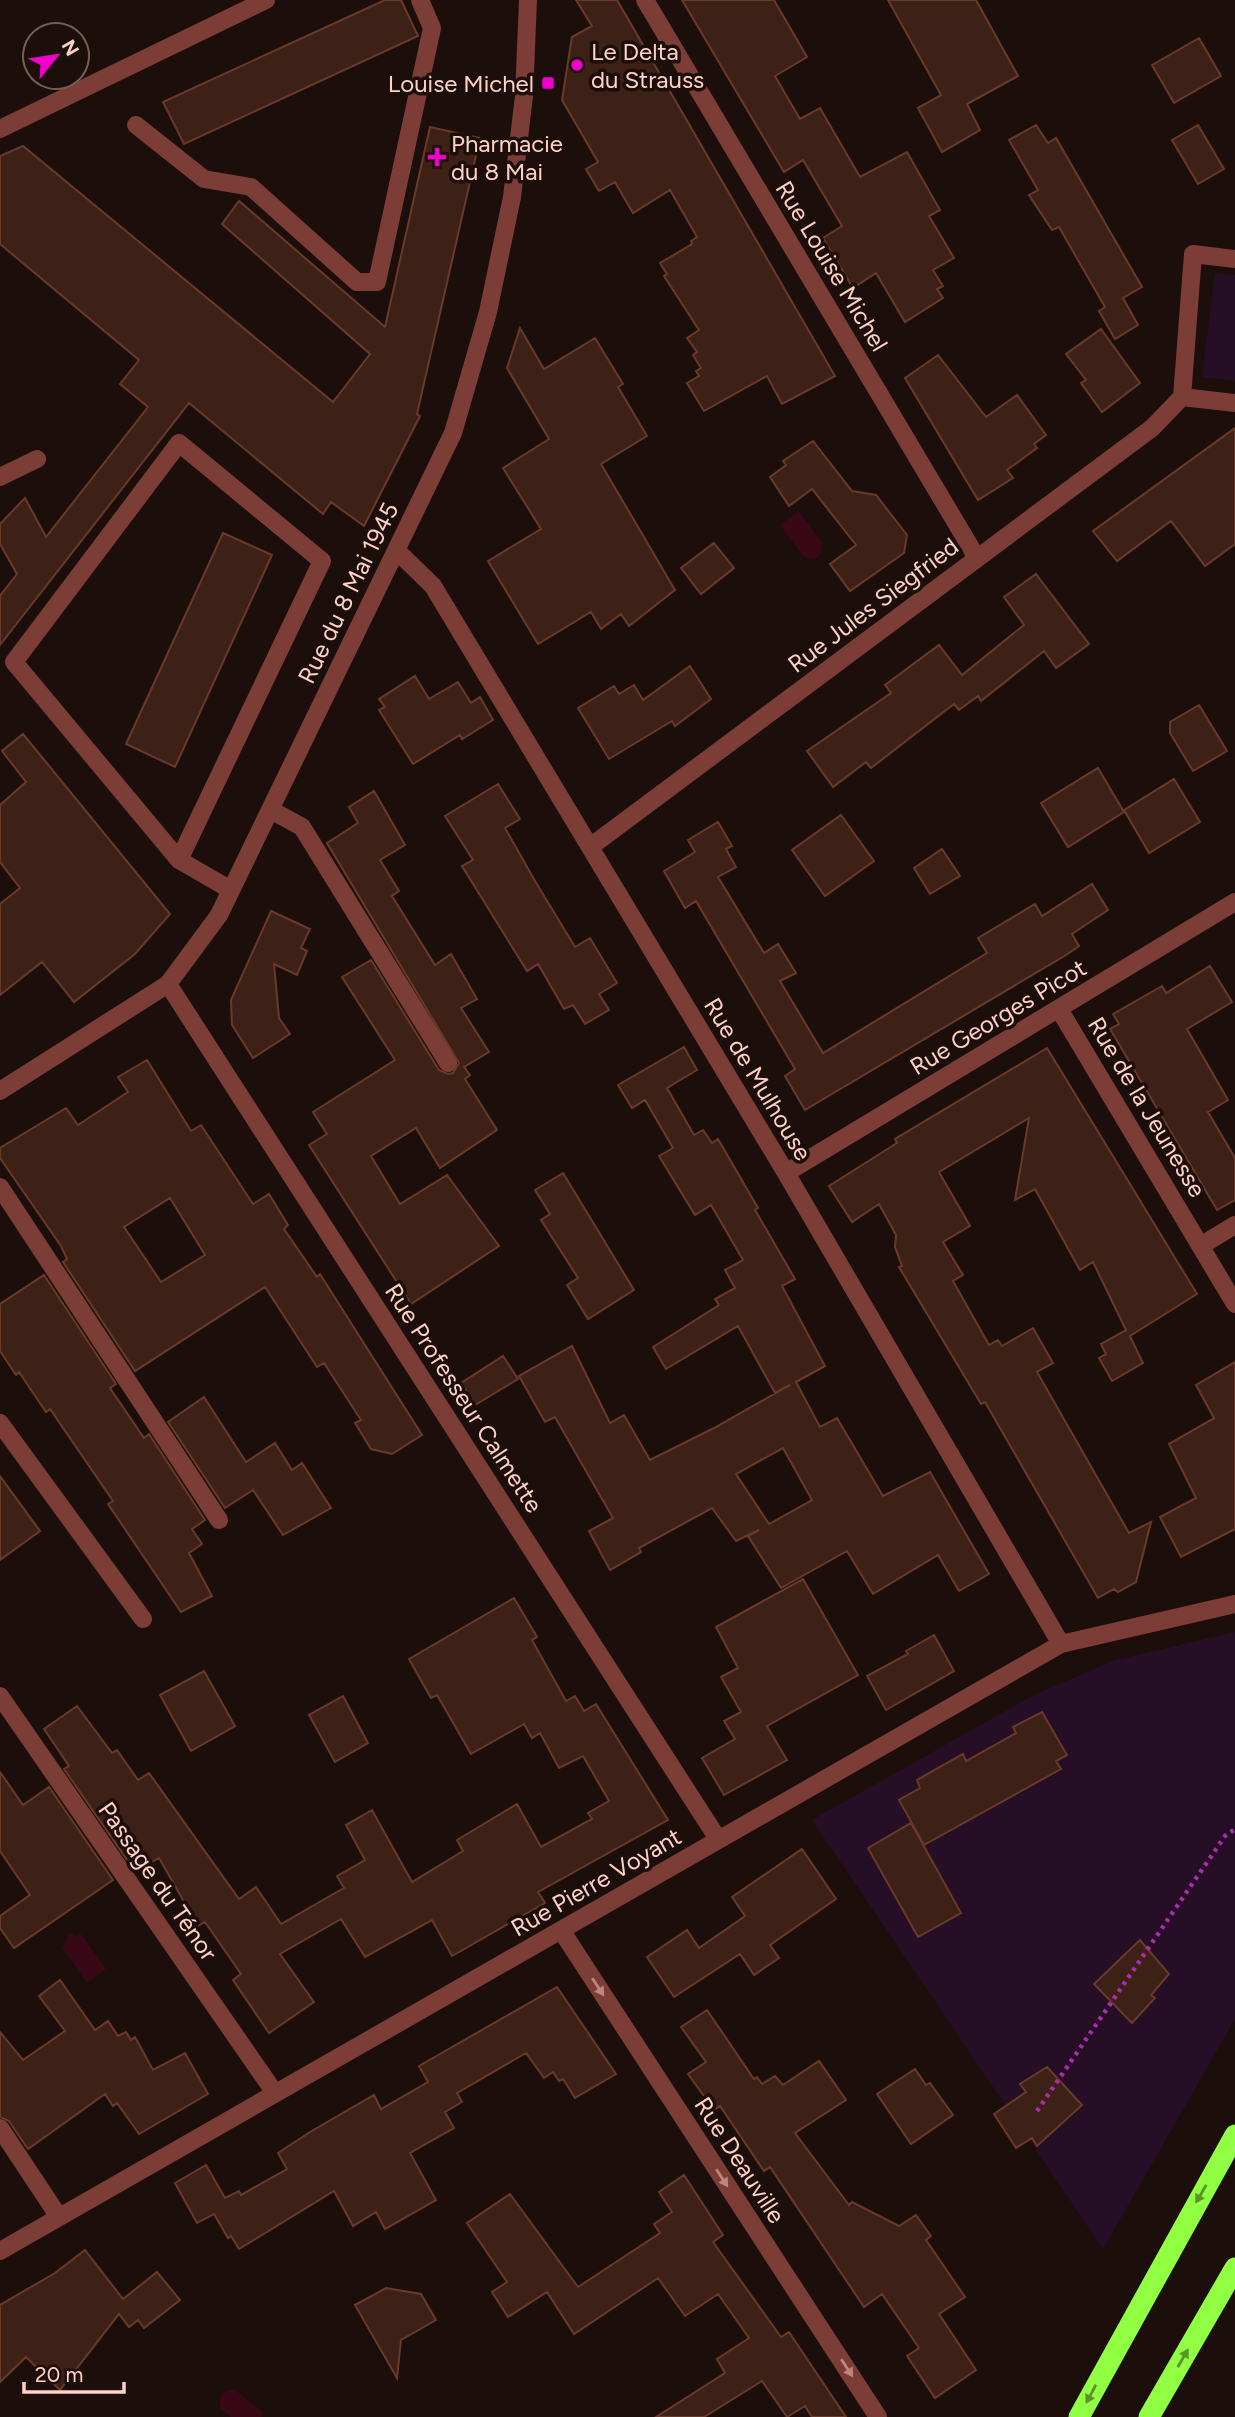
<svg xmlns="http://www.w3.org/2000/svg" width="1235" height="2417" font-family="Figtree,sans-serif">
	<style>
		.green { fill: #260e26 }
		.water { fill: #380817 }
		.building { fill: #3d2117; stroke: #693a29; stroke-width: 2; fill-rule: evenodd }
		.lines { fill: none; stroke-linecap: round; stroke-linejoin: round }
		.path { stroke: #ad2cad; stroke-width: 4.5; stroke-dasharray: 3.5 5; stroke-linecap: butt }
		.minor { stroke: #7c3d36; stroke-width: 18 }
		.highway { stroke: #91ff42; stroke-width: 21 }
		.oneway { fill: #be877e }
		.oneway2 { fill: #5c9329 }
		.poi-dot { fill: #f200cb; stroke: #1c0f0b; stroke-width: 2.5 }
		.labels { text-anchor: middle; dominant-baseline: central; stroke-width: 7; stroke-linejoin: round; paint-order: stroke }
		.poi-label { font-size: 24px; fill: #ffd1c7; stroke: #1c0f0b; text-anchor: start }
		.street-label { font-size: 24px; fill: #ffd1c7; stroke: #1c0f0b }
	</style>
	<rect width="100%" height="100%" fill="#1c0f0b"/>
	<!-- green -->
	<path class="green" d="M1215 273 1235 275V381L1202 377Z
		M1235 1632V2019L1103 2249 812 1820 1032 1696 1112 1661Z"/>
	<!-- water -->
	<path class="water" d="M799 511 822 543 821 554 815 559 804 557 780 525Z
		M71 1933 76 1937 81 1934 106 1969 87 1983 62 1947 65 1944 67 1935Z
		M234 2389 264 2413 261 2417H231L220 2408 221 2394Z"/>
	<!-- building -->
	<path class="building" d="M385 0H401L418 36 184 144 163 102Z
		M576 0H617L835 376 782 404 767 376 704 411 687 383 699 376 696 371 701 368 693 355 697 352 687 338 699 330 664 276 667 274 660 263 692 244 691 241 697 237 670 190 633 213 615 182 599 191 586 169 598 162 562 100 572 37 592 26Z
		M682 0H774L807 57 775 76 800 119 820 108 860 177 907 152 940 210 929 216 954 258 933 270 943 286 937 289 943 298 905 322 876 273 853 288 823 238 842 226 803 160 784 172Z
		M888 0H976L1018 76 967 104 980 130 942 152 918 108 941 95Z
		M1199 38 1221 76 1174 103 1152 65Z
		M1036 125 1048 143 1056 138 1142 287 1123 298 1138 325 1115 339 1099 311 1105 307 1059 227 1052 230 1029 195 1038 190 1009 140Z
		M1198 125 1224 169 1198 184 1172 140Z
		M430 127 480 138 417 414 420 416 364 526 331 502 323 514 189 403 0 645V596L17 574 0 544V524L25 498 46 537 148 407 120 384 139 360 0 244V156L23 146 333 402 370 354 222 224 239 201 385 327Z
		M520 328 544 369 595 338 623 384 618 387 647 436 601 464 675 590 629 626 621 614 601 629 591 612 538 644 488 561 541 529 503 468 549 439 507 368Z
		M1101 329 1140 383 1102 412 1081 383 1086 380 1066 354Z
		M938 355 986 417 1017 395 1046 435 1034 444 1037 448 1007 470 1013 478 978 500 905 378Z
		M1235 428V544L1205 566 1171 521 1117 561 1093 531Z
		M813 441 852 491 876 495 907 535 904 553 850 591 830 564 856 545 812 489 789 506 770 477 786 465 783 461Z
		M223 533 272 555 175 767 126 744Z
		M714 543 734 568 701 594 681 568Z
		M1036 574 1089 644 1056 668 1044 651 981 701 978 696 959 710 954 704 871 768 866 762 833 787 807 751 891 693 885 685 939 645 962 675 1024 625 1004 597Z
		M690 666 711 699 675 726 672 721 609 759 578 708 614 686 619 694 634 685 643 700Z
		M415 676 429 699 458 682 471 703 480 697 493 720 462 739 460 735 413 764 379 710 385 707 379 699Z
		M1199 705 1227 751 1193 771 1170 733V722Z
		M23 734 170 914 135 954 74 1002 42 962 0 995V904L20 888 0 862V805L26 782 2 751Z
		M1098 768 1124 812 1068 847 1041 803Z
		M1174 779 1200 822 1149 853 1124 810Z
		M498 784 520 819 505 828 535 881 575 947 590 938 617 983 599 994 609 1010 585 1024 573 1005 564 1009 538 964 527 971 462 866 473 860 445 816Z
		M374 791 405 845 380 860 399 891 392 896 435 965 451 954 477 999 461 1008 489 1052 464 1067 470 1075 465 1079 497 1130 440 1168 416 1128 371 1156 400 1204 447 1175 499 1246 411 1304 309 1145 327 1134 313 1112 395 1060 342 977 371 960 439 1070 448 1074 453 1073 459 1063 327 843 358 823 349 807Z
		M841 815 874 861 825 896 792 850Z
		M718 822 732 846 726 849 736 867 718 877 764 953 778 944 796 973 780 981 823 1053 987 953 978 938 1035 904 1042 916 1092 884 1108 910 1072 934 1079 946 1066 955 805 1110 785 1076 795 1069 696 901 685 908 664 871 695 852 688 840Z
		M942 849 960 876 930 894 914 868Z
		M271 911 310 929 301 948 307 951 297 975 274 964 279 1018 290 1034 253 1058 232 1025 231 1000Z
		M1210 966 1232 1002 1187 1029 1228 1100 1208 1112 1235 1158V1200L1217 1210 1110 1029 1119 1024 1113 1014 1162 986 1166 993Z
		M684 1047 697 1070 667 1088 694 1135 703 1130 712 1143 718 1139 758 1208 755 1210 795 1279 782 1286 825 1366 796 1382 820 1427 837 1418 883 1496 930 1472 989 1574 959 1591 938 1555 873 1594 847 1551 781 1588 748 1536 759 1530 736 1541 712 1508 639 1548 641 1552 610 1570 589 1531 613 1518 555 1417 545 1422 519 1376 572 1346 610 1423 624 1415 650 1460 714 1428 790 1385 775 1393 738 1326 666 1369 653 1347 719 1305 715 1299 735 1288 725 1270 743 1260 711 1205 695 1215 659 1156 673 1148 645 1100 632 1108 618 1085ZM783 1448 812 1500 769 1524 736 1474Z
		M1047 1048 1197 1294 1130 1336 1143 1363 1112 1381 1099 1358 1106 1354 1101 1344 1126 1330 1093 1262 1080 1270 1035 1189 1015 1200 1029 1118 939 1172 970 1226 943 1242 963 1275 953 1281 989 1345 998 1340 1002 1346 1033 1328 1053 1363 1037 1372 1129 1533 1151 1522 1136 1582 1118 1592 1114 1589 1098 1598 985 1402 981 1404 899 1267 902 1266 895 1247 896 1235 879 1204 852 1222 829 1186 897 1143 895 1139Z
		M147 1060 191 1131 201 1125 253 1204 269 1194 288 1225 284 1229 317 1277 320 1274 422 1435 392 1454 371 1449 355 1423 361 1420 324 1363 317 1367 265 1287 135 1371 63 1262 67 1259 61 1246 0 1158V1148L66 1108 78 1125 128 1092 118 1077ZM170 1198 205 1255 161 1282 124 1227Z
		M563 1173 634 1290 588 1319 567 1285 578 1278 541 1220 550 1214 535 1190Z
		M44 1275 116 1384 110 1388 144 1438 149 1434 205 1520 192 1529 202 1544 189 1553 212 1596 181 1612 108 1504 113 1501 50 1409 46 1412 19 1372 16 1375 0 1351V1304Z
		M503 1356 518 1379 475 1405 461 1383Z
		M1235 1362V1529L1181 1557 1160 1517 1196 1498 1169 1444 1214 1418 1196 1385Z
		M204 1397 246 1462 275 1443 292 1470 302 1463 331 1508 283 1535 253 1490 225 1508 168 1422Z
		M0 1476 40 1531 0 1560Z
		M803 1579 858 1675 767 1726 787 1760 724 1795 702 1758 735 1739 724 1721 741 1712 721 1677 738 1668 716 1627Z
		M514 1598 537 1637 532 1640 566 1701 575 1696 584 1711 596 1704 668 1820 538 1892 545 1903 452 1956 432 1920 365 1957 341 1919 280 1954 314 2002 269 2033 233 1980 241 1974 205 1922 198 1926 159 1858 152 1862 148 1856 132 1867 64 1769 69 1766 44 1729 77 1706 112 1753 117 1750 138 1780 149 1773 239 1899 256 1887 281 1924 344 1888 337 1876 365 1860 346 1825 372 1810 412 1882 463 1851 457 1840 517 1804 541 1847 592 1819 588 1813 609 1801 583 1756 559 1768 540 1733 532 1738 524 1724 471 1754 437 1695 431 1698 409 1659Z
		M934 1635 954 1671 886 1710 867 1676 908 1654 906 1651Z
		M204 1671 235 1726 191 1751 160 1695Z
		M343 1696 368 1743 335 1762 309 1715Z
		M1042 1712 1067 1755 1056 1761 1061 1769 924 1845 899 1800 920 1788 917 1780 963 1754 966 1761 1016 1733 1013 1727Z
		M0 1772 23 1805 49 1787 113 1880 14 1948 0 1928V1916L30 1895 0 1851Z
		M911 1823 961 1913 918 1937 868 1848Z
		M802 1849 836 1899 770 1945 779 1958 754 1975 740 1954 674 1997 647 1957 687 1930 699 1948 745 1916 732 1897Z
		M1140 1940 1169 1974 1151 1995 1155 1998 1132 2023 1094 1984Z
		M60 1980 95 2030 108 2021 118 2036 126 2032 131 2040 135 2037 153 2070 185 2053 208 2094 139 2134 117 2103 113 2106 105 2094 28 2149 9 2121 0 2117V2032L23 2060 65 2031 39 1996Z
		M557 1987 616 2074 575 2098 563 2079 559 2081 553 2072 544 2078 526 2053 457 2093 462 2102 445 2112 454 2128 410 2153 436 2200 385 2229 376 2212 353 2226 334 2191 239 2249 231 2236 228 2238 214 2214 197 2223 175 2183 206 2165 225 2198 239 2191 241 2195 287 2169 278 2153 310 2132 374 2095 381 2109 428 2082 419 2066Z
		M707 2010 754 2079 757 2077 762 2084 775 2076 783 2085 819 2061 846 2100 795 2133 849 2205 852 2202 899 2226 916 2215 931 2236 926 2240 965 2297 939 2314 976 2370 935 2398 907 2356 919 2348 882 2294 864 2307 770 2167 764 2171 720 2106 714 2110 688 2074 706 2062 681 2027Z
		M1047 2067 1082 2105 1037 2146 1032 2138 1016 2148 994 2114 1026 2092 1020 2084Z
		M915 2069 926 2085 930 2083 953 2115 911 2144 877 2094Z
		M684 2175 723 2235 713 2242 781 2337 789 2332 846 2417H812L805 2406 787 2417 762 2381 704 2417H656L725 2373 717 2359 749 2338 718 2294 685 2316 658 2278 574 2334 547 2292 508 2317 492 2292 507 2282 467 2223 510 2194 578 2287 660 2233 654 2224 672 2212 659 2192Z
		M85 2250 123 2299 157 2272 180 2300 144 2328 138 2320 129 2327 119 2314 60 2390 26 2357 0 2382V2305L55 2273Z
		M386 2288 421 2294 436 2320 401 2340 397 2378 355 2305Z"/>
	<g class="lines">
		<!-- path -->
		<path class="path" d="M1037 2111 1225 1836 1235 1829"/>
		<!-- minor -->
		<path class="minor" d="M645 0 977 558
			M136 125 204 179 251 187 357 282H377L432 28 420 0
			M0 129 266 0
			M1235 259 1193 254 1182 397 1235 403
			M0 477 37 459
			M397 551 433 586 786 1173 1061 1644
			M271 810 302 827 448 1063
			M590 847 1152 428 1182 397
			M179 860 322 561 179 443 14 662 179 860 231 890
			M168 984 718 1839
			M1059 1009 1235 1304
			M0 1091 168 984 219 915 453 433 488 312 512 197 524 96 528 0
			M786 1173 1235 902
			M0 1187 219 1520
			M1202 1245 1235 1225
			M0 1423 143 1619
			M0 1696 275 2093
			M561 1930 878 2417
			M0 2128 59 2217
			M0 2251 1061 1644 1235 1604"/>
		<!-- highway -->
		<path class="highway" d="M1079 2417 1235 2135
			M1149 2417 1235 2268"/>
	</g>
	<!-- one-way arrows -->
	<defs><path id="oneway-solid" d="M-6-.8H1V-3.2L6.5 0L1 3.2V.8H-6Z" transform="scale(1.75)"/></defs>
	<g class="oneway">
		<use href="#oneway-solid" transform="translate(598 1987) rotate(57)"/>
		<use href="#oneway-solid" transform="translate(722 2178) rotate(57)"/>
		<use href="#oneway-solid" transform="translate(847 2368) rotate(57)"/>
	</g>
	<g class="oneway2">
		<use href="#oneway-solid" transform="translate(1201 2194) rotate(120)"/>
		<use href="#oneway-solid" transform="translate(1183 2358) rotate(-60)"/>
		<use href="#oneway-solid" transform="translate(1091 2394) rotate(118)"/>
	</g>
	<!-- markers -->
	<g class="poi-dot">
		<circle cx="577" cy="65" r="7"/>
		<rect x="541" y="76" width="14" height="14" rx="3.5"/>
		<path d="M433.5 146.5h7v7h7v7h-7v7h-7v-7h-7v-7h7z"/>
	</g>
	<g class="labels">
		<!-- poi labels -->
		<g class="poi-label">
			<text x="591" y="51">Le Delta<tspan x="591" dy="28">du Strauss</tspan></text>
			<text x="534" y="83" text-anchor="end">Louise Michel</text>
			<text x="451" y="143">Pharmacie<tspan x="451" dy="28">du 8 Mai</tspan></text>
		</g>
		<!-- street labels -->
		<g class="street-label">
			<text transform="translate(832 266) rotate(59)">Rue Louise Michel</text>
			<text transform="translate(348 593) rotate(-64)">Rue du 8 Mai 1945</text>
			<text transform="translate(873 605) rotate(-37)">Rue Jules Siegfried</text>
			<text transform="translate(998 1017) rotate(-31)">Rue Georges Picot</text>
			<text transform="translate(758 1079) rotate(59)">Rue de Mulhouse</text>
			<text transform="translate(1147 1107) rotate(59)">Rue de la Jeunesse</text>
			<text transform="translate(464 1398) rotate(57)">Rue Professeur Calmette</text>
			<text transform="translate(158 1881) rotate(55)">Passage du Ténor</text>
			<text transform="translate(596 1882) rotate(-30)">Rue Pierre Voyant</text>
			<text transform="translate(740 2160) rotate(57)">Rue Deauville</text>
		</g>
	</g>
	<!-- north arrow -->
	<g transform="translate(56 56) rotate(60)"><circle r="33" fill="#1c0f0b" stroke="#775d56" stroke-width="2"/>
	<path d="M0-5L12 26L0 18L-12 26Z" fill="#f200cb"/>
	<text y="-10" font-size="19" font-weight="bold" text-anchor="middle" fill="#ffd1c7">N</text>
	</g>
	<!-- scale -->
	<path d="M24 2382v10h100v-10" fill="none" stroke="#ffd1c7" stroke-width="3.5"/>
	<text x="35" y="2382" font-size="21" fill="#ffd1c7" stroke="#1c0f0b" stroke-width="5" paint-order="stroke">20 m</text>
</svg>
